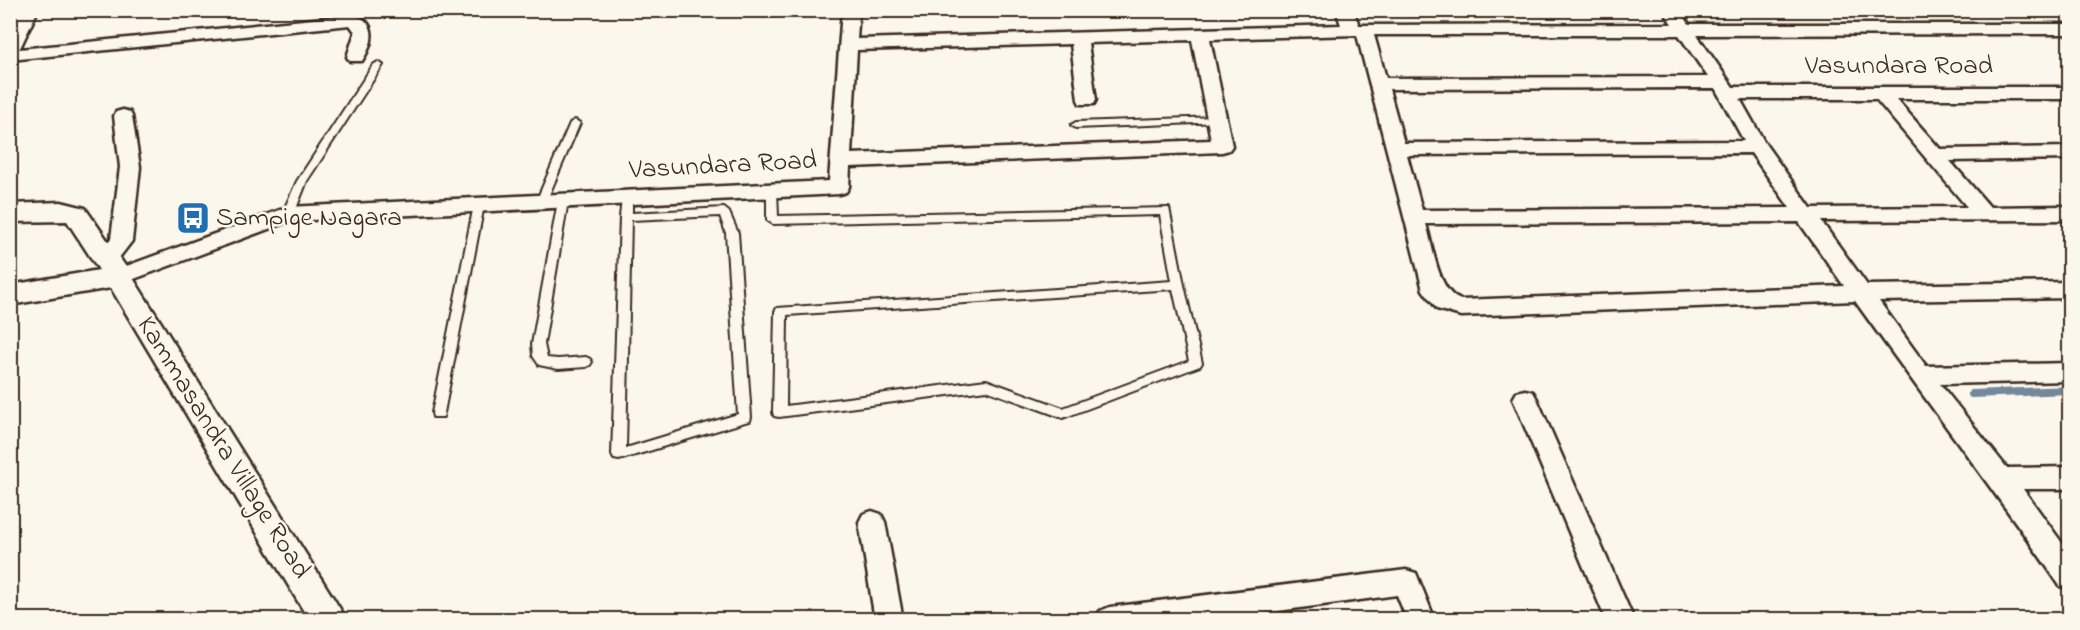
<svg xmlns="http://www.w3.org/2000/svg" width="2080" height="630" font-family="'Indie Flower',sans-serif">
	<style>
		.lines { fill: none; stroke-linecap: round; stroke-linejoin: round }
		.stream { stroke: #73879d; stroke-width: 8 }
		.service-casing { stroke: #3b2a1e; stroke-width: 4 }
		.minor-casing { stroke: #3b2a1e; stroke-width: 5 }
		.tertiary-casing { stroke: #3b2a1e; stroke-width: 5 }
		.service { fill: #fbf7ec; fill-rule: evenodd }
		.minor { fill: #fbf7ec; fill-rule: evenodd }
		.tertiary { fill: #fbf7ec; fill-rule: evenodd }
		.labels { text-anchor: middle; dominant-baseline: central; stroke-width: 5; stroke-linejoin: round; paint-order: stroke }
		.street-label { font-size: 27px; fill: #3b2a1e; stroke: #fbf7ec }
		.poi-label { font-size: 27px; fill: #3b2a1e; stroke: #fbf7ec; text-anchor: start }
	</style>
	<rect width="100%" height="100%" fill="#fbf7ec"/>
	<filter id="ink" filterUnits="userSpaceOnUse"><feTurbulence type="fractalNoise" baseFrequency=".0167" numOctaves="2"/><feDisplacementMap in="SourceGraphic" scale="12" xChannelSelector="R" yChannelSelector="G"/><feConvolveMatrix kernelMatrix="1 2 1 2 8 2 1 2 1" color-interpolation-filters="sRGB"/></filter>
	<g filter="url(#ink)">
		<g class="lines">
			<!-- stream -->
			<path class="stream" d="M1972 394 2070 390"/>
			<defs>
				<path id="service" d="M378 62 383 65 307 181 294 214 288 218 284 217 282 214 297 181 373 65Z
					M1217 117 1222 120 1221 122 1076 128 1071 125 1076 122Z
					M575 120 580 123 546 202 541 206 537 205 536 202 570 123Z
					M772 186 777 190 778 216 1169 208 1184 285 1202 363 1200 366 1063 418 986 390 779 417 774 416 773 412 775 311 777 308 1172 281 1160 215 773 224 767 220V190ZM1173 289 1189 361 1063 408 986 380 786 406 787 315Z
					M627 194 632 198V213L724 208 729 212 738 233 751 417 750 421 745 422 619 460 614 459 612 455 620 217 622 198ZM720 216 726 233 738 414 626 448 631 220Z
					M563 197 568 201 544 344 547 358 558 359 586 357 590 359 592 362 590 365 586 367 558 369 539 365 533 356 532 344 558 201Z
					M479 201 484 205 444 413 443 417H433L432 413 474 205Z"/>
				<path id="minor" d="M842 10H859L857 39 1341 25 1336 10H1353L1359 25 1672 24 1663 10H1680L1689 24H2070V34L1697 35 1733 87H2070V99H1896L1940 149 2070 147V159L1950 161 1990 207 2070 206V220L1821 221 1867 285 2070 282V298L1879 301 1926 366 2070 363V381L1940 384 2007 468 2070 467V489H2023L2070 554V589L2060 586C1994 489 1923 397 1855 301L1461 316 1437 309 1423 290 1357 35 1210 39 1232 146 1229 150 1222 152 850 167 849 187 846 192 839 194 290 221 126 282 118 285 110 282 107 277 110 272 288 207 829 181ZM1374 35H1679L1708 77 1386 78ZM1192 40 1211 140 851 154 857 50 1071 44 1078 100 1080 104H1094L1096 100 1088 43ZM1715 88 1744 141 1404 143 1389 89ZM1740 99H1876L1967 207 1811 208 1766 145ZM1751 153 1790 208 1422 210 1407 155ZM1799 222 1844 286 1461 300C1438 293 1433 246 1426 224Z
					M353 15C378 21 374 43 362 61H350L347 57 355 32 350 25 10 60V50Z
					M123 110 130 112 132 116 140 167 132 241 115 263 107 265 99 263 96 258 111 239 120 167 114 116 116 112Z
					M1525 390 1533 392 1537 399 1634 620H1606L1513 399 1517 392Z
					M872 511 881 514 885 522 903 620H875L859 522 863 514Z
					M1406 570 1416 573 1435 620H1407L1397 595 1212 620H1096L1100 611 1110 607Z"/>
				<path id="tertiary" d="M17 10H38L21 46 18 51 10 53V23Z
					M61 202 85 208 128 270 347 620H309L111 288 10 305V285L99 270 67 221 10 222V204Z"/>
			</defs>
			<!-- service casing -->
			<use href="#service" class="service-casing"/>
			<!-- minor casing -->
			<use href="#minor" class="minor-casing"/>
			<!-- tertiary casing -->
			<use href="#tertiary" class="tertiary-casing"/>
			<!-- service -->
			<use href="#service" class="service"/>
			<!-- minor -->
			<use href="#minor" class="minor"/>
			<!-- tertiary -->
			<use href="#tertiary" class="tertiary"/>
		</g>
	</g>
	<!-- icons -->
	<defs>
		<symbol id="bus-square" viewBox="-11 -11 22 22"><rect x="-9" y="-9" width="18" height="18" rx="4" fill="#1f6fb2" stroke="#fbf7ec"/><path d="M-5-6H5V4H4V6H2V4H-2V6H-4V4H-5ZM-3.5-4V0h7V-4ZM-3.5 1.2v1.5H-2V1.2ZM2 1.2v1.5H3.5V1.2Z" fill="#fff"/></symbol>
	</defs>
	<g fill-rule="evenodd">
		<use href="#bus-square" x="174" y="199" width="38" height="38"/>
	</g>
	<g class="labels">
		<!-- street labels -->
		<g class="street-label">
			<text x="1899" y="66">Vasundara Road</text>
			<text transform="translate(723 166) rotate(-3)">Vasundara Road</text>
			<text transform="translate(223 448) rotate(58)">Kammasandra Village Road</text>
		</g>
		<!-- poi labels -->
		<g class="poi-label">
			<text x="216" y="218">Sampige Nagara</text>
		</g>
	</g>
	<!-- margin -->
	<rect width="2080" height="630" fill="none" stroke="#fbf7ec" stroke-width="36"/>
	<rect x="18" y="18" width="2044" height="594" fill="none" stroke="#3b2a1e" stroke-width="2" filter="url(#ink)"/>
</svg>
